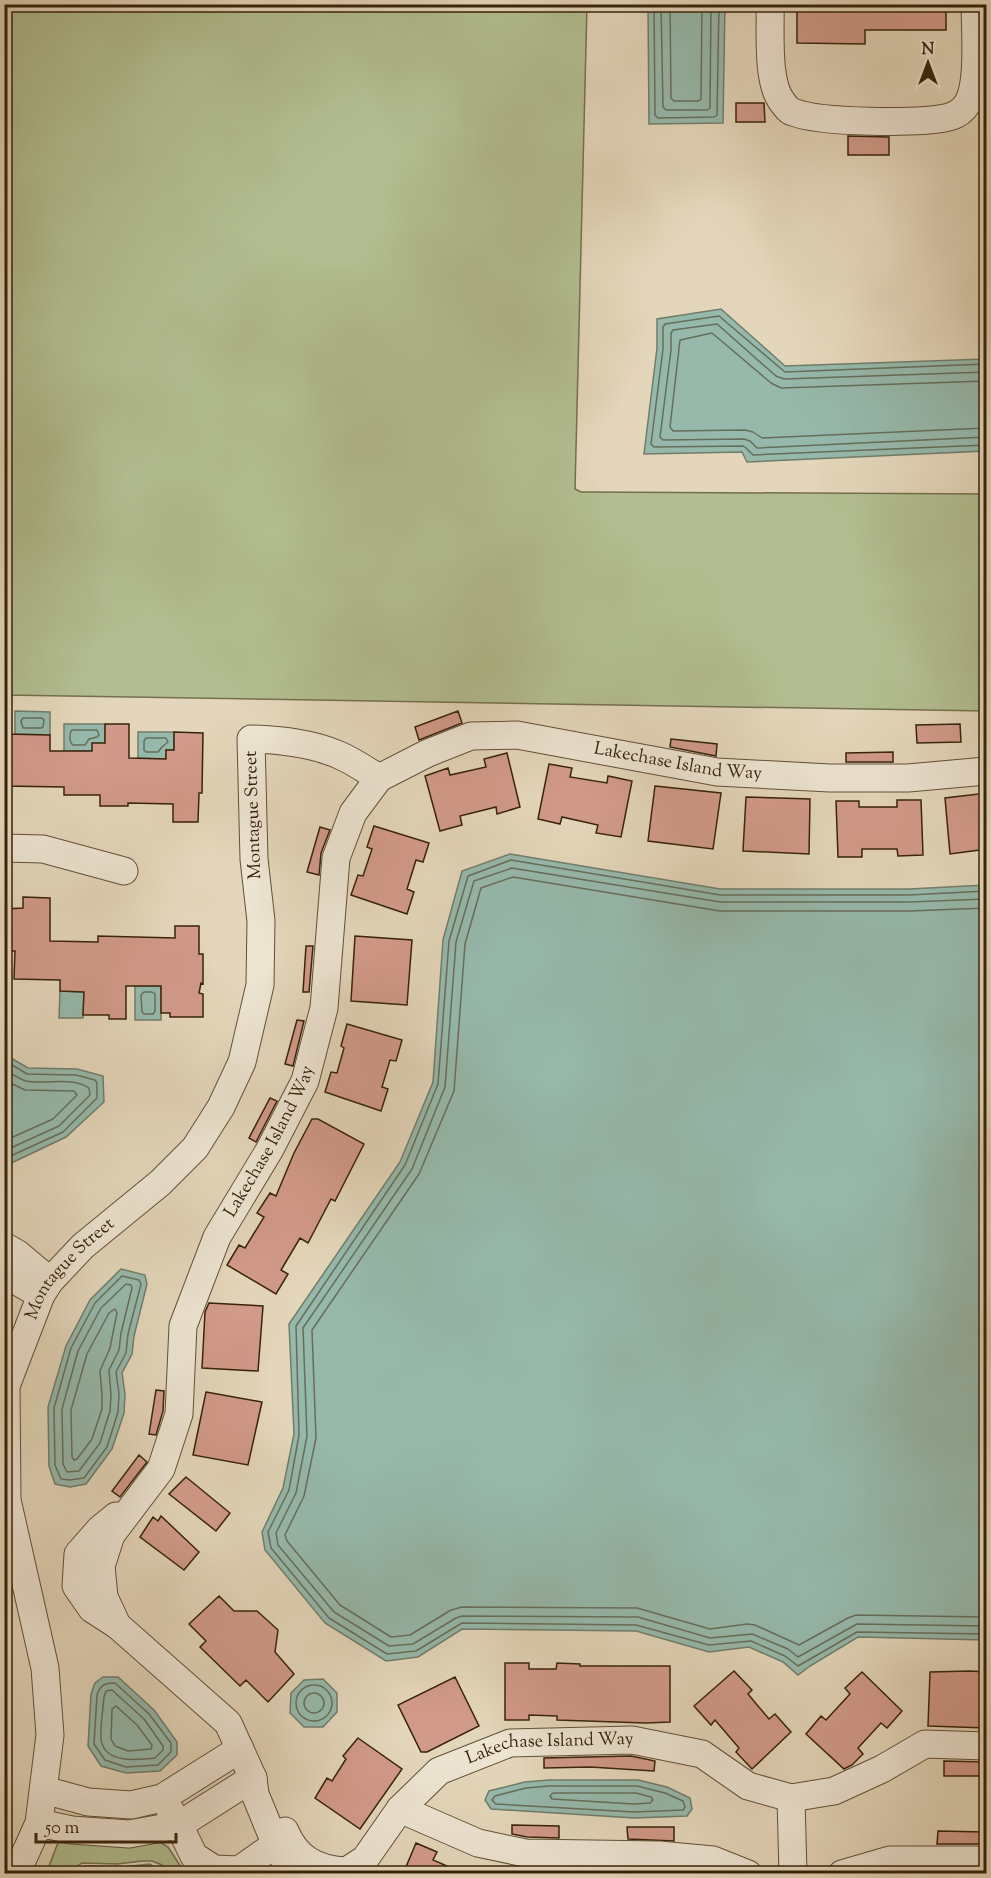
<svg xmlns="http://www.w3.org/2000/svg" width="991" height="1878" font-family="'Sorts Mill Goudy',serif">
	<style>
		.green { fill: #b2be91; stroke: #74704e; stroke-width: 1.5 }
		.water { fill: #96b9ac; stroke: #707d6b; stroke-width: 1.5 }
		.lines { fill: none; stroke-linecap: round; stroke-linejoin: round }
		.shore { stroke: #666e5b; stroke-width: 1.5 }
		.building { fill: #d29a89; stroke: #37230a; stroke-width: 1.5 }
		.minor-casing { stroke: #625036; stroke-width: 29 }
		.minor { stroke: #ede4d2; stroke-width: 27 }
		.labels { text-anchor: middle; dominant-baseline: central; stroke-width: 4.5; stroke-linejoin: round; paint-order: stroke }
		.street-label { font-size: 18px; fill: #37230a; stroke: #ede4d2 }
	</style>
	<rect width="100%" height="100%" fill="#e4d6ba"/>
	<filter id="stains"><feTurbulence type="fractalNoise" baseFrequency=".00333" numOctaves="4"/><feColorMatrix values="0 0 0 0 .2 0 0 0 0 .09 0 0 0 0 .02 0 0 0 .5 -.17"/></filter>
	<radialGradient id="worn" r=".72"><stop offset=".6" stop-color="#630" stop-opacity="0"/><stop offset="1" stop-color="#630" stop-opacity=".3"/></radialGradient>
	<!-- green -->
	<path class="green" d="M5 4 587 5 575 489 581 492H589L986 494V711L5 695Z
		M59 1840 160 1842 168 1847 185 1873H171L162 1865 152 1861H142L117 1864 82 1863 67 1873 46 1874Z"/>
	<!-- water -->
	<path class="water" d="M648 5H725L723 123 649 124Z
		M721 309 785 366 986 359V451L747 462 742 452 644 454 657 348V319Z
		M15 711 50 712V735L15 734Z
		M64 724H105V743L92 751H64Z
		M138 732H174V750H166V759L138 758Z
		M510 854 720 889H909L986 885V1640L858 1637 810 1666 798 1675 783 1662 749 1647 709 1652 636 1631 462 1629 418 1657 386 1661 325 1623 265 1550 262 1532 283 1488 294 1434 289 1324 400 1162 433 1082 443 940 462 871Z
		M135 986H161V1020H135Z
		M60 991 84 992 83 1018H59Z
		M4 1054 28 1068 77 1069 103 1076 104 1102 66 1137 5 1166Z
		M121 1269 145 1275 147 1284 134 1336 132 1354 122 1373 125 1394 124 1413 112 1449 86 1484 70 1487 55 1484 49 1466 48 1407 66 1346 90 1300Z
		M103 1677H118L154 1710 177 1742V1755L160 1771 126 1773 101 1766 88 1746 91 1694 95 1683Z
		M323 1679 337 1693V1712L323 1727H304L290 1713 291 1693 304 1680Z
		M549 1780H638L667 1787 690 1798 692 1809 687 1816 634 1818 491 1809 485 1800 489 1791 525 1782Z
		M150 1864 162 1873H76L86 1866 122 1867Z"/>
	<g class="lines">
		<!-- shore -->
		<path class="shore" d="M654 4 655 115 658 118 714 117 717 115 719 4
			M661 4 663 107 666 110H707L710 108 711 4
			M670 4 671 98 674 101H698L701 99 702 4
			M986 364 785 372 719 316 665 324 663 327V349L651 444 654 447 743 446 746 448 753 455 986 445
			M986 372 784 379 776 376 717 324 673 330 671 333V350L660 437 663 440 744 439 750 441 757 448 986 437
			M986 381 781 388 771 383 712 333 680 340 670 427 673 431 745 430 753 432 762 438 986 428
			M23 718H42L44 720 43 727 41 728H23L21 721Z
			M72 730H97L99 735 97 737 89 739 85 745H73C69 742 69 733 72 730Z
			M146 738H166L168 742 162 747 158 752H146L144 750V741Z
			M986 891 909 895H720L511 860 468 876 449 941 438 1084 405 1165 296 1326 299 1435 289 1490 268 1532 271 1548 329 1618 387 1654 416 1651 462 1623 636 1625 709 1645 751 1641 785 1656 798 1666 857 1632 986 1634
			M986 899 910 902H720L512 868 474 881 456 942 445 1087 412 1169 303 1328 307 1436 296 1493 276 1533 278 1545 334 1612 389 1646 413 1644 456 1618 462 1616 638 1617 710 1638 752 1634 788 1649 798 1657 857 1624 986 1626
			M986 908 910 911H720L513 877 481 888 465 944 454 1091 419 1174 312 1330 316 1438 304 1496 285 1535 287 1541 340 1605 391 1637 410 1635 451 1610 462 1607 637 1608 710 1629 747 1624 755 1625 799 1645 848 1618 856 1615 986 1617
			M144 992H152L155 994V1011L153 1014H144L142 1012 141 995Z
			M4 1060 27 1074 76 1075 95 1080 97 1083V1098L63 1132 4 1159
			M4 1069C11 1073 19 1079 26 1081 46 1085 72 1076 89 1088L90 1095 59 1126 4 1151
			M4 1080 25 1090 74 1091 77 1095 53 1119 4 1141
			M122 1276 139 1280 141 1284 128 1334 126 1353 116 1372 119 1394 118 1412 107 1447 84 1478 70 1480 61 1479 55 1465 54 1408 71 1348 95 1303Z
			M126 1284 131 1285 132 1288 121 1333 119 1350 109 1370 111 1395 110 1411 100 1443 79 1471 67 1472 63 1464 62 1409 78 1351 101 1308Z
			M115 1309 117 1313 110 1348 100 1371 102 1395V1409L92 1439 77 1459 74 1460 72 1457 71 1410 87 1354 109 1313Z
			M115 1683 149 1714 171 1743V1752L158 1765 126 1767 105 1760 94 1744 97 1695C100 1685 105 1683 115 1683Z
			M296 1703a18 18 0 1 1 36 0a18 18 0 1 1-36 0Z
			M112 1690 144 1719 163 1746V1750L155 1758C138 1760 105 1764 101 1740 100 1727 103 1710 104 1697L106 1691Z
			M304 1703a10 10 0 1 1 20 0a10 10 0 1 1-20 0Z
			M116 1706 137 1725 152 1745 151 1749 128 1751 115 1746 111 1739 112 1709Z
			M549 1786H637L665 1793 683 1801 685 1807 683 1810 634 1812 496 1804 492 1800 495 1796 526 1788Z
			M553 1793H636L651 1797 653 1800 650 1803 634 1804 552 1799 550 1796Z
			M86 1874 122 1873 148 1871 152 1874"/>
	</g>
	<!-- building -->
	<path class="building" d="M797 4H946V30H865V44L797 43Z
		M736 103H764L765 122H736Z
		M848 136 889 137V155H848Z
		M458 711 462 723 419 740 415 727Z
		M105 724H129V758L166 759V750H174V732L203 733 202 793H199L198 822H173V804L128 803V806H100V795H64V787L4 786V734L50 735V751H92V743H105Z
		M960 724 961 742 917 743 916 725Z
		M671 739 717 744 716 756 670 747Z
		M893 752V762H846V753Z
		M507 753 520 807 497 814 496 807 460 816 462 825 440 831 425 776 448 768 450 775 486 767 484 759Z
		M549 764 572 768 570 777 607 783 608 776 632 781 621 837 596 833 598 825 562 817 560 824 538 819Z
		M655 786 721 793 713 849 648 841Z
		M987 793V849L950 854 945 798Z
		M746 797 810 799 809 854 743 851Z
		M897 800H921L923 855 898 856 897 849H862V857H838L836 801H859V807H897Z
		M374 826 429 843 423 862 416 860 407 889 414 892 407 914 351 895 358 875 363 876 372 849 367 847Z
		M320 827 330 830 321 853 319 875 307 872Z
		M23 897 50 898V941L98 942V936L175 938V926H199V954H203V984L201 983 199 993 203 994V1017H170V1013H161V986H126V1019H109V1015H83L84 992 60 991V980L14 979 15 951H4V909L23 908Z
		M355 936 412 940 407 1005 351 1001Z
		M306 946H313L309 992H303Z
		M297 1020 304 1021 293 1066 285 1064Z
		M347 1024 402 1040 396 1061 390 1060 382 1087 388 1089 381 1111 325 1092 331 1072 337 1073 344 1048 341 1046Z
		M270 1098 277 1101 256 1142 249 1138Z
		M312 1119H318L364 1144 335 1201 331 1199 308 1243 300 1238 281 1270 288 1274 276 1294 227 1265 239 1245 245 1248 264 1217 257 1213 270 1193 276 1196 294 1153Z
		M209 1303 263 1306 258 1371 202 1368 205 1312Z
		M156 1390 164 1391 163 1411 156 1435 149 1434Z
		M206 1392 262 1402 248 1465 193 1455Z
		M139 1455 147 1462 120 1497 112 1491Z
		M186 1477 230 1513 216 1531 169 1494Z
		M161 1516 199 1552 184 1570 140 1537 153 1517 158 1521Z
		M219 1596 234 1611H257L278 1630 275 1652 294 1674 268 1702 246 1680 240 1686 200 1647 206 1641 189 1624Z
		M505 1663H529V1669H556L557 1663 580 1664V1666H670V1722L646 1723 557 1720V1716L529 1715V1720H505Z
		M734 1671 752 1690 748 1694 769 1719 775 1714 791 1732 752 1769 736 1752 739 1748 715 1720 711 1725 694 1706Z
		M970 1671 987 1672V1728L928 1726 930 1672Z
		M862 1672 902 1711 887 1728 881 1723 858 1748 863 1754 852 1765 844 1769 806 1734 821 1716 826 1720 850 1694 845 1688Z
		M455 1677 479 1726 427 1752H421L398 1705Z
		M358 1738 402 1769 360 1829 315 1798 327 1778 332 1781 346 1759 343 1756Z
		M631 1756 655 1761 654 1771 590 1767 544 1768V1758Z
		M944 1761 987 1762V1776H944Z
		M512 1825 559 1826V1838L527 1837 512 1834Z
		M627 1827H674V1841L628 1839Z
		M938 1831 985 1832 984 1844H937Z
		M416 1843 437 1852 433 1860 465 1874H403Z"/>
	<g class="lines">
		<defs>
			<g id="minor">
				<path d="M770 4C771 31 766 83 783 103 786 107 789 111 793 112 819 123 921 124 949 117 956 115 963 111 967 104 980 85 975 29 975 4"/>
				<path d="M4 848 43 849 124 871"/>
				<path d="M4 1246 18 1254 50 1281"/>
				<path d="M4 1274 41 1295"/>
				<path d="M116 1516 100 1529 78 1554 76 1586 92 1609 117 1625 228 1723 253 1778 255 1794 271 1833 286 1863 293 1874"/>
				<path id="s1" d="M117 1625 104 1597 101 1566 111 1535 161 1469 179 1414 183 1326 217 1237 270 1149 305 1081 324 1008 336 858 353 813 379 778 428 753 471 736 517 735 717 772 830 778H908L986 771"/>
				<path d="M44 1790 88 1802 131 1805 162 1798 240 1749"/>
				<path d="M791 1798 793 1874"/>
				<path d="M400 1809 478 1843 525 1853 659 1855 713 1860 748 1874"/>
				<path d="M170 1810 179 1825 194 1856 214 1869 239 1870 276 1844"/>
				<path d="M39 1823 72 1830 129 1834 179 1825 253 1778"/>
				<path d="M285 1831C296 1858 316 1869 344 1871"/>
				<path id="s2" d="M16 1874 39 1823 50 1735 45 1668 7 1500 6 1386 41 1295 50 1281 83 1246 160 1183 195 1148 221 1107 242 1062 260 985 261 921 254 859 251 739C281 740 311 743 339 755 353 761 366 770 379 778"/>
				<path id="s3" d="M342 1874 365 1859 400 1809 439 1771 510 1743 632 1740 702 1754 748 1786 791 1798 834 1791 882 1769 925 1744 986 1746"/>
				<path d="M842 1874 890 1860H986"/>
			</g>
		</defs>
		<!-- minor casing -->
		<use href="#minor" class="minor-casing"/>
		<!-- minor -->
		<use href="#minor" class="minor"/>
	</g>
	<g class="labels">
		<!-- street labels -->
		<g class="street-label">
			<text stroke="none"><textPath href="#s1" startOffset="1226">Lakechase Island Way</textPath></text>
			<text transform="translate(254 815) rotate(-92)">Montague Street</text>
			<text stroke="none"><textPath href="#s1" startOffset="528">Lakechase Island Way</textPath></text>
			<text stroke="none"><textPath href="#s2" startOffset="634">Montague Street</textPath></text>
			<text stroke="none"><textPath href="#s3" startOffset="258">Lakechase Island Way</textPath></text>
		</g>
	</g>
	<!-- margin -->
	<rect width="991" height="1878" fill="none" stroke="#e4d6ba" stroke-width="24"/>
	<rect x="6" y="6" width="979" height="1866" fill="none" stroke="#37230a" stroke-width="3"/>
	<rect x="12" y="12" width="967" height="1854" fill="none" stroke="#37230a" stroke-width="1.5"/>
	<!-- north arrow -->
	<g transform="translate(928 63)" stroke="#ede4d2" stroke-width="4.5" paint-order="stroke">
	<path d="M0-4.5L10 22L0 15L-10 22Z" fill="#37230a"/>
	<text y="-9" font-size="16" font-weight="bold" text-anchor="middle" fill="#37230a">N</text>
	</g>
	<!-- scale -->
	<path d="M36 1833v9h140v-9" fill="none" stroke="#37230a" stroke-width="3"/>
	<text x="45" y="1833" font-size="18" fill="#37230a" stroke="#ede4d2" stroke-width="4.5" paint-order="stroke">50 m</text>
	<rect width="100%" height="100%" filter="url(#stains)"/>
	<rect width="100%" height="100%" fill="url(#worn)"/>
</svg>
